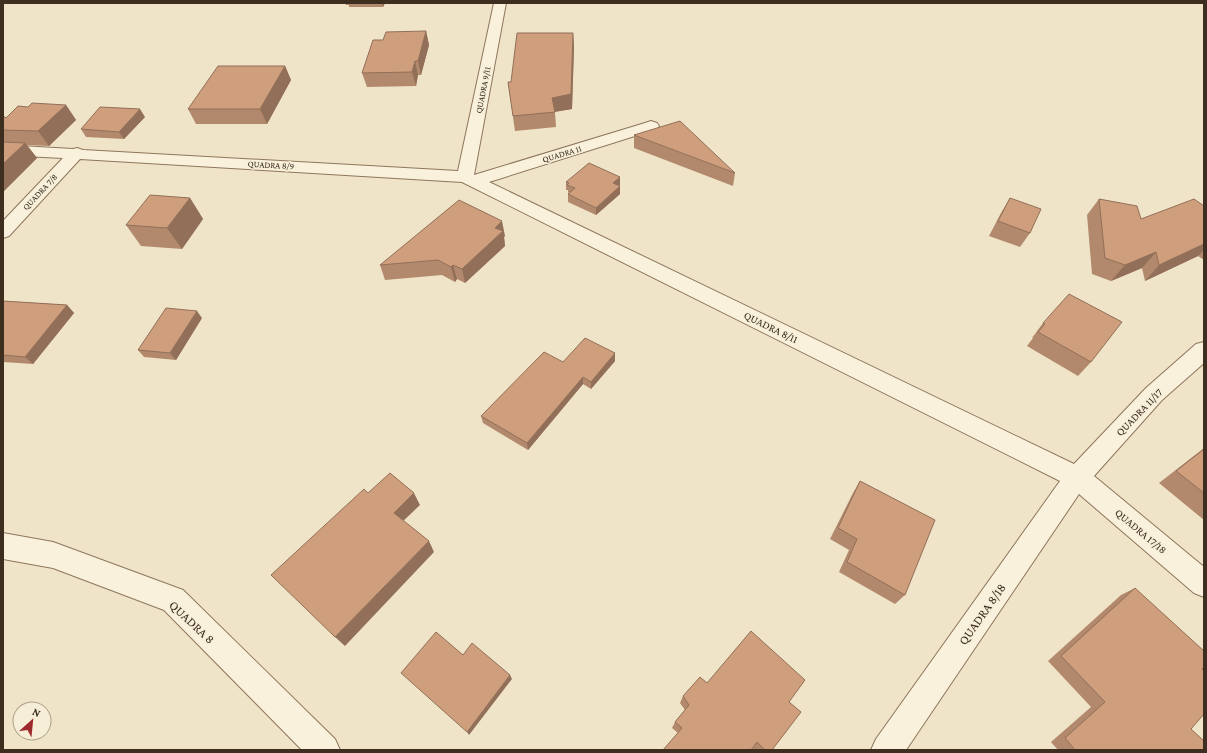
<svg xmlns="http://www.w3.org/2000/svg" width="1207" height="753" font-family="'Crimson Pro',serif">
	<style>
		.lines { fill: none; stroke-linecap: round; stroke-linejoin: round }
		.minor-casing { stroke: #8d765c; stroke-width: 2 }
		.minor { fill: #faf1dc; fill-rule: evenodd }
		.wall { fill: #b2896c }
		.shaded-wall { fill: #916f58 }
		.building { fill: #cf9f7d; stroke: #916f58 }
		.labels { text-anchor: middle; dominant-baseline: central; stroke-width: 3; stroke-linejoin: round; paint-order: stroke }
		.far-street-label { font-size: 9px; fill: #3d2e20; stroke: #f7eed8 }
		.street-label { font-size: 11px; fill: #3d2e20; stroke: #f7eed8 }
		.near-street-label { font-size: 13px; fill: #3d2e20; stroke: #f7eed8 }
	</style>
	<rect width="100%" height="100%" fill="#f0e4c8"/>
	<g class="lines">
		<defs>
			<path id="minor" d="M494 3H506L474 175 645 123 651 121 657 123 659 126 657 129 489 182 1074 464 1146 388 1196 344 1204 342V363L1162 400 1094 476 1204 567V597L1194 593 1079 494 906 750H871L876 739 1060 481 462 182 80 159 9 236 3 238V221L63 158 3 155V145L73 149 77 148 83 150 458 171Z
				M3 533 53 542 183 590 335 739 340 750H302L164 610 53 568 3 559Z"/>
		</defs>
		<!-- minor casing -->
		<use href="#minor" class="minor-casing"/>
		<!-- minor -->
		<use href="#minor" class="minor"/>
	</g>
	<!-- wall -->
	<path class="wall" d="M345 3H385L383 7H349V5H346Z
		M426 31 429 45 421 75H418L416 86 367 87 362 73 383 40Z
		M573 33 574 47 572 109 555 112 556 127 515 131 508 82H511Z
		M285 66 291 80 267 124H196L188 109Z
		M66 105 76 120 49 146 27 145 37 158 3 192V116L6 118 28 107Z
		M145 117 124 139 86 137 81 129Z
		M634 135 735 173 733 186 634 148Z
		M620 177V185H619L620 194 596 215 568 202V194L569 193 568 192V190H566V182Z
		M190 198 203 219 182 249 141 246 126 225Z
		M1010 198 1030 233 1020 247 989 236 1001 213Z
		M1099 199 1141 219 1204 206V260L1198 256 1145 281 1142 268 1111 281 1092 274 1087 215Z
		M505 236 504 237 505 246 465 283 457 279 455 282 442 275 385 280 380 265Z
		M3 301 67 305 74 313 33 364 3 362Z
		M202 318 176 360 144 357 138 350Z
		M1043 323 1091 362 1078 376 1027 346 1033 338H1032Z
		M615 361 591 389 583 384 528 450 483 423 481 416 563 362Z
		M1204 448V520L1159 483Z
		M860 481 905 595 895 604 839 572 849 550 830 539 853 493Z
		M1135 588 1202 669 1191 729 1204 750H1058L1051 742 1091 707 1048 661 1121 595Z
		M707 683 789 702 772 750H754L752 748 678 733 672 728 675 722 685 710 680 703 683 696Z"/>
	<!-- shaded-wall -->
	<path class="shaded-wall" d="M382 3H385L383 7Z
		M426 31 429 45 421 75 418 61Z
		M573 33 574 47 572 109 553 112 552 98Z
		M415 61 418 75 416 86 412 72Z
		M285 66 291 80 267 124 260 109Z
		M66 105 76 120 49 146 38 131Z
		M140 109 145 117 124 139 119 132Z
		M25 143 37 158 3 192V164Z
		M620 177V185L613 191V183Z
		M620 186V194L596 215V208Z
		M190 198 203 219 182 249 167 228Z
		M502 221 505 236 504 237 505 246 465 283 462 269 495 228Z
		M1204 244V250L1198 256 1145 281 1159 265Z
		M1156 252 1142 268 1111 281 1125 265Z
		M453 265 457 279 455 282 451 267Z
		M67 305 74 313 33 364 25 357Z
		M197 311 202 318 176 360 170 353Z
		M615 353V361L591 389V382Z
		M583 377V384L528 450 527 443Z
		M414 493 420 505 400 524 394 513Z
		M429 541 434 552 345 646 335 637Z
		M510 675 512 679 469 735 467 732Z"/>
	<!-- building -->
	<path class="building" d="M426 31 418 61H415L412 72 362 73 373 40H383L386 32Z
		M517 33H573L571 94 552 98 555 112 513 116 508 82H511Z
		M218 66H285L260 109H188Z
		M32 103 66 105 38 131 3 130V116L6 118 18 106 28 107Z
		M100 107 140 109 119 132 81 129Z
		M680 121 735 173 634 135Z
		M3 142 25 143 3 164Z
		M589 163 620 177 613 183 620 186 596 208 568 194 575 188 567 185 569 183 566 182Z
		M150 195 190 198 167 228 126 225Z
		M1010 198 1041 209 1030 233 998 221Z
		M1099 199 1137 206 1141 219 1194 199 1204 206V244L1159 265 1156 252 1125 265 1105 258Z
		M459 200 502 221 495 228 503 231 462 269 453 265 451 267 438 260 380 265Z
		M1069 294 1122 322 1091 362 1038 332 1045 324 1043 323Z
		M3 301 67 305 25 357 3 355Z
		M166 308 197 311 170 353 138 350Z
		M585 338 615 353 591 382 583 377 527 443 481 416 544 352 563 362Z
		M1204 449V493L1176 471Z
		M390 473 414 493 394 513 429 541 335 637 271 575 364 489 368 493Z
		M860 481 935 520 905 595 847 562 857 539 838 528Z
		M1135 588 1204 651V667L1202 669 1204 671V714L1191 729 1204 741V750H1075L1065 738 1105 702 1061 656Z
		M751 631 805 680 789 702 801 712 772 750H765L757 742 751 750H663L682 728 675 722 689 705 683 696 700 677 707 683Z
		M436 632 463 655 472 643 510 675 467 732 401 673Z"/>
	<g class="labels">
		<!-- far-street labels -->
		<g class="far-street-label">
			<text transform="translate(483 90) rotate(-79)">QUADRA 9/11</text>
			<text transform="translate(562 154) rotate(-17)">QUADRA 11</text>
			<text transform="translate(271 165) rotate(3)">QUADRA 8/9</text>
			<text transform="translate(40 192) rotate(-47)">QUADRA 7/8</text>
		</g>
		<!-- street labels -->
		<g class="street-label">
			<text transform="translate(771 327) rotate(26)">QUADRA 8/11</text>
			<text transform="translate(1139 412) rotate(-46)">QUADRA 11/17</text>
			<text transform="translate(1141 531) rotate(40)">QUADRA 17/18</text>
		</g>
		<!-- near-street labels -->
		<g class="near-street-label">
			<text transform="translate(982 614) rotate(-55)">QUADRA 8/18</text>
			<text transform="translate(192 622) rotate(43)">QUADRA 8</text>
		</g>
	</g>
	<!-- border -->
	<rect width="1207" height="753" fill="none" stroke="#3d2e20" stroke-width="8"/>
	<!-- north arrow -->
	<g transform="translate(32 721) rotate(27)"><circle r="19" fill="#f7eed8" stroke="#ada18e"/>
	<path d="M0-3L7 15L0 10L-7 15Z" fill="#9e2a2b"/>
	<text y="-6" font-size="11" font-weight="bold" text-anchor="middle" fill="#3d2e20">N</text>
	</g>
</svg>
